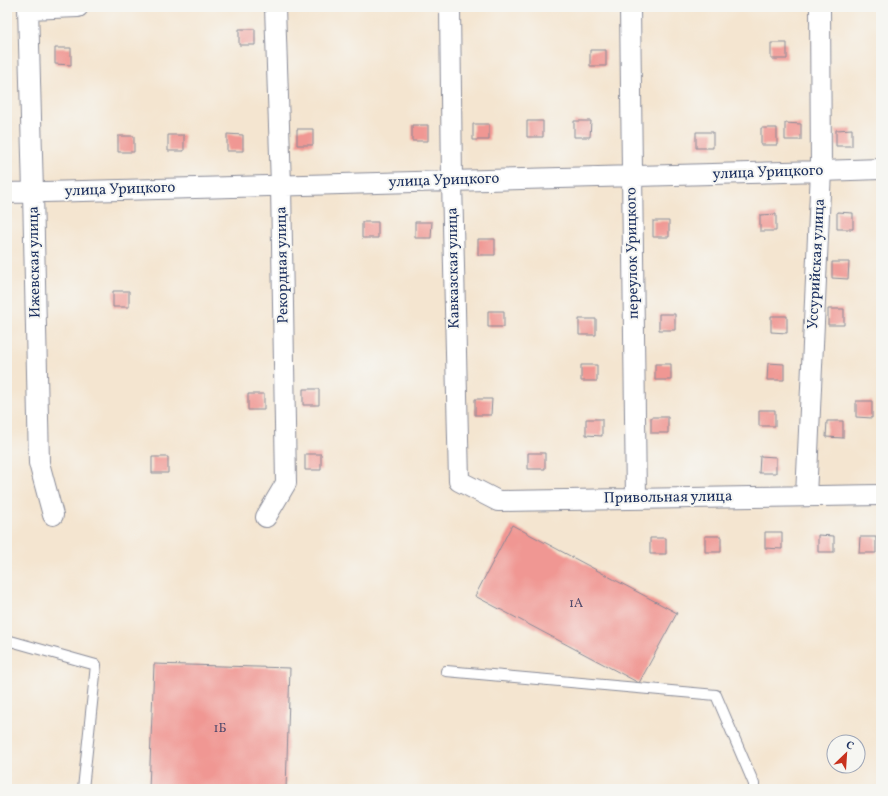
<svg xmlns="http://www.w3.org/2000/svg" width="888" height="796" font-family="Vollkorn,serif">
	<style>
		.building { fill: #f09793 }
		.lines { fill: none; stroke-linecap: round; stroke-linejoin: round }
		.lane-casing { stroke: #888a97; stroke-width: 12 }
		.street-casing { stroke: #888a97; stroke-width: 22 }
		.lane { stroke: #fff; stroke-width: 10 }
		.street { stroke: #fff; stroke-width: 20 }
		.labels { text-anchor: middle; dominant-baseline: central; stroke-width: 4; stroke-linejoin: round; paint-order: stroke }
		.number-label { font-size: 13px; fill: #50496b }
		.street-label { font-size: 15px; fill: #1b2f5e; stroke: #f6f6f2 }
	</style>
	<rect width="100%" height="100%" fill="#f6f6f2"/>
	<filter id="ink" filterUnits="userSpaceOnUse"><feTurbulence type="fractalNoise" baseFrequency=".025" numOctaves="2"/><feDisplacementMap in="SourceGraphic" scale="8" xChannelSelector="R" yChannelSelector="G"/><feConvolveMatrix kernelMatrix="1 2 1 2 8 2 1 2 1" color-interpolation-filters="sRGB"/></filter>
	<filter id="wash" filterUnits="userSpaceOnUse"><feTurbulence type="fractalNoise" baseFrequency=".012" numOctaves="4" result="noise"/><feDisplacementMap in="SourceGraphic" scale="16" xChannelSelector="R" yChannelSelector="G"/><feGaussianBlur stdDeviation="0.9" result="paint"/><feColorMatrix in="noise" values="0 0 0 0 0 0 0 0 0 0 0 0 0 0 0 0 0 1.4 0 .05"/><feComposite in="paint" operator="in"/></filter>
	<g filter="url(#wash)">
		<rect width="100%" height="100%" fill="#f4e5d0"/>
		<g id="blocks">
			<!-- building -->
			<path class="building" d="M770 7H786V9H770Z
				M239 29H255V45H239Z
				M771 43H787V59H771Z
				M55 48H71V65L55 64Z
				M590 50H606V66H590Z
				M527 121H543V137H527Z
				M574 121H591L590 137H574Z
				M785 123 801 124V140H785Z
				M473 124H489V140H473Z
				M412 125H428V141H412Z
				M761 128H777V145H761Z
				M297 129H313V145H297Z
				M852 129V146H836V130Z
				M696 132H713V148H696Z
				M227 134 243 135V151H227Z
				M168 135H184V151H168Z
				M118 136H134V152H118Z
				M837 212 853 213V229H837Z
				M776 214V231H760V215Z
				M653 221H669V237H653Z
				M362 222H378V238H362Z
				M415 222H432L431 238H415Z
				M478 239H495V255H478Z
				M832 262H849L848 279 832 278Z
				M113 291H129V307H113Z
				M828 309H844V325H828Z
				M488 311H504V327H488Z
				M659 314H675V330H659Z
				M771 316H787V333L771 332Z
				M579 319H596V335H579Z
				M768 363 784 364V380H767Z
				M655 364H671V380H655Z
				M581 365H597V381H581Z
				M303 389H319V405H303Z
				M248 394H264V410H248Z
				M475 399H492L491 415H475Z
				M856 401H872V418L856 417Z
				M759 410H775V426H759Z
				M651 417H668V433H651Z
				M586 419H602V436L586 435Z
				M827 421H843V438L826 437Z
				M528 453H545V469H528Z
				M305 454H321V470H305Z
				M760 456 776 457V473H759Z
				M152 457H168V473H152Z
				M512 525 677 613 639 683 475 596Z
				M765 532H782V549L765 548Z
				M818 535 834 536V552H818Z
				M705 536H721V552H705Z
				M860 537H876V553H859Z
				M650 538H666V554H650Z
				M154 664 290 668 286 789H149Z"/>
		</g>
	</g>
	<g filter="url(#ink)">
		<use href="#blocks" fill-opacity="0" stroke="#888a97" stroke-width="1"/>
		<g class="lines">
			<defs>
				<path id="lane" d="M7 640 96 665 83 789
					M446 671 716 695 754 784V789"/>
				<path id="street" d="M28 7 33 192 39 463 53 515
					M450 7 452 181 459 481 498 501 881 495
					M630 7 636 499
					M28 9 78 7
					M7 193 821 171 881 169
					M806 496 821 171 820 7
					M266 517 286 483 281 185 275 7"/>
			</defs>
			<!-- lane casing -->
			<use href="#lane" class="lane-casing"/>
			<!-- street casing -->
			<use href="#street" class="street-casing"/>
			<!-- lane -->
			<use href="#lane" class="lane"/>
			<!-- street -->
			<use href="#street" class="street"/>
		</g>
	</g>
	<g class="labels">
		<!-- number labels -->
		<g class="number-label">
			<text x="576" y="604">1А</text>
			<text x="220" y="729">1Б</text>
		</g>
		<!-- street labels -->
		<g class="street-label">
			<text transform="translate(768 173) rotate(-2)">улица Урицкого</text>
			<text transform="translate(444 181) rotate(-2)">улица Урицкого</text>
			<text transform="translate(120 190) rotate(-2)">улица Урицкого</text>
			<text transform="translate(633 253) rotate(-91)">переулок Урицкого</text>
			<text transform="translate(35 262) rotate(-91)">Ижевская улица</text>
			<text transform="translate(817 264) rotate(-87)">Уссурийская улица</text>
			<text transform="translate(283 265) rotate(-91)">Рекордная улица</text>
			<text transform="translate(454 268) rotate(-91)">Кавказская улица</text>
			<text transform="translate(668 498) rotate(-1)">Привольная улица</text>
		</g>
	</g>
	<!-- margin -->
	<rect width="888" height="796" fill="none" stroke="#f6f6f2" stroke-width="24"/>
	<!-- north arrow -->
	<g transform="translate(846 754) rotate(25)"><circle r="19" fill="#f6f6f2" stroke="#9ea6b7"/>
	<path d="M0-3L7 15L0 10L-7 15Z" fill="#c8321e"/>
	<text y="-6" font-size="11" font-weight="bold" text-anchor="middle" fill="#1b2f5e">С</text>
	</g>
</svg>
